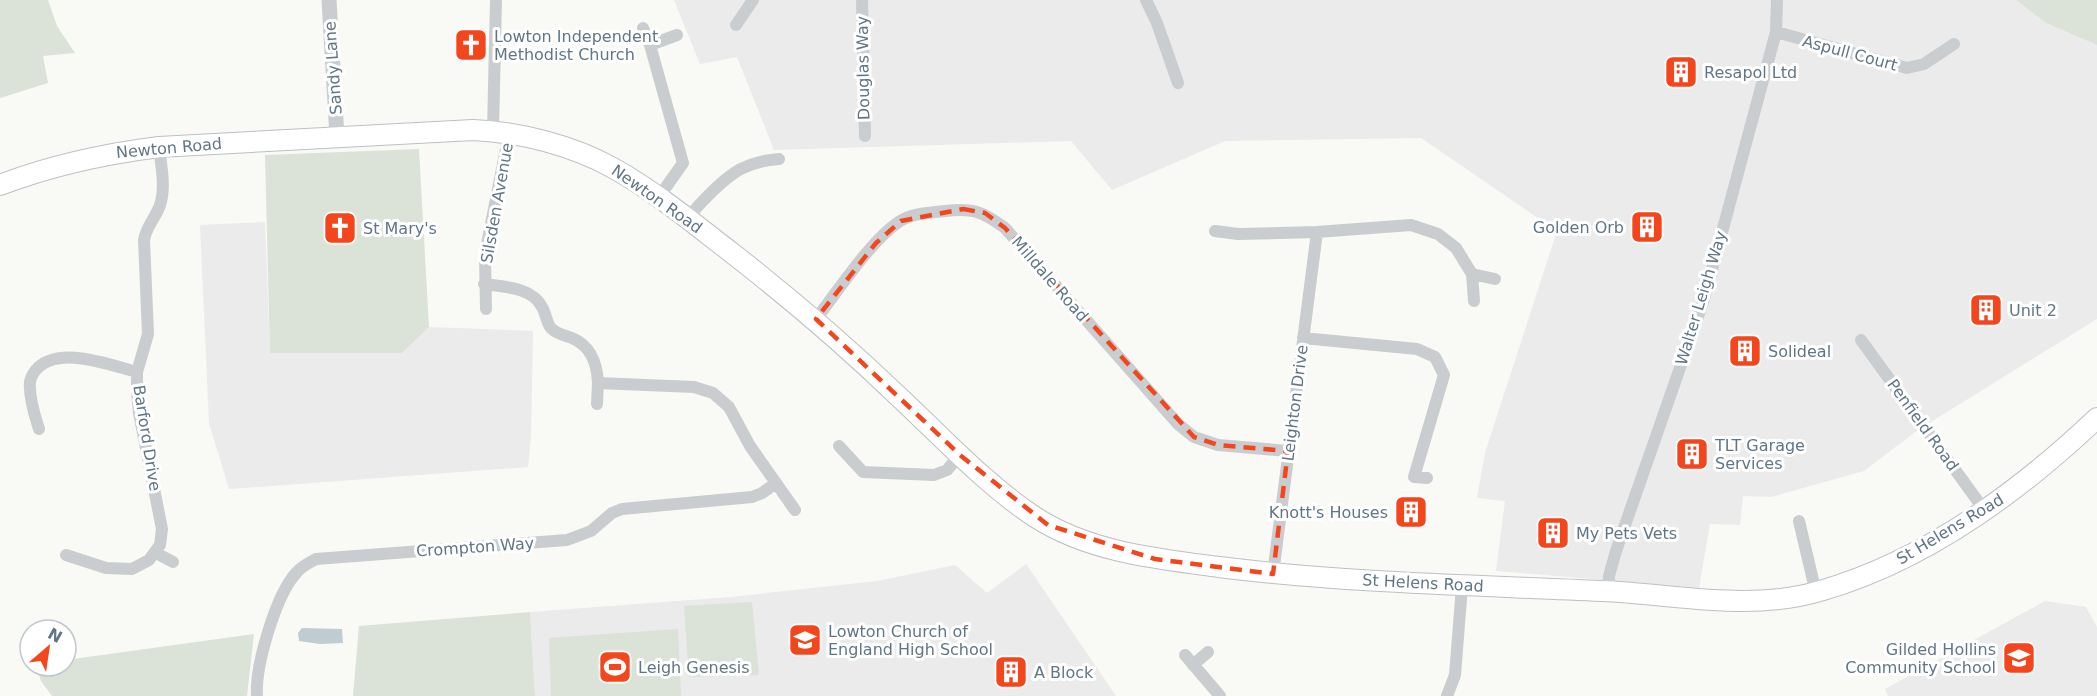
<svg xmlns="http://www.w3.org/2000/svg" width="2097" height="696" font-family="'DejaVu Sans',sans-serif">
	<style>
		.built { fill: #eaebea }
		.green { fill: #dbe2d7 }
		.water { fill: #bfccd0 }
		.lines { fill: none; stroke-linecap: round; stroke-linejoin: round }
		.primary-casing { stroke: #bcc0c4; stroke-width: 22 }
		.minor { stroke: #c9cdd0; stroke-width: 12 }
		.tertiary { stroke: #c9cdd0; stroke-width: 15 }
		.primary { stroke: #fff; stroke-width: 20 }
		.marked { fill: none; stroke: #f3461d; stroke-width: 4.5; stroke-dasharray: 12 8; stroke-linejoin: round }
		.labels { text-anchor: middle; dominant-baseline: central; stroke-width: 6; stroke-linejoin: round; paint-order: stroke }
		.poi-label { font-size: 16px; fill: #617684; stroke: #fff; text-anchor: start }
		.street-label { font-size: 16px; fill: #617684; stroke: #fff }
	</style>
	<rect width="100%" height="100%" fill="#f9f9f6"/>
	<!-- built -->
	<path class="built" d="M674 0H2016L2046 23 2097 45V319L1918 430 1864 471 1771 497 1743 496 1740 525 1710 524 1699 588 1496 571 1505 501 1477 498 1485 453 1557 231 1421 138 1225 141 1112 190 1071 141 774 150 737 57 700 64Z
		M265 222 270 352 402 353 429 327 533 331 531 437 528 467 229 489 209 423 200 225Z
		M1026 564 1116 696H535L530 612 731 597 877 581 955 565 987 593Z
		M2045 601 2086 607 2097 627V696H1888L1885 689Z"/>
	<!-- green -->
	<path class="green" d="M0 0H48L57 26 75 53 43 56 48 83 0 98Z
		M2016 0H2097V45L2046 23Z
		M419 149 429 327 402 353H270L265 155Z
		M752 602 759 675 689 677 684 606Z
		M530 612 535 696H353L359 626Z
		M678 629 681 696H551L549 638Z
		M254 634 247 696H52L41 681 36 666H66V660Z"/>
	<!-- water -->
	<path class="water" d="M302 628 342 629 343 643 320 644 299 641 298 633Z"/>
	<g class="lines">
		<defs>
			<path id="primary" d="M0 185C52 165 104 154 159 147L473 130C519 132 572 145 613 168 656 192 693 223 732 253 791 299 844 344 898 396 942 437 985 484 1035 517 1089 552 1157 559 1219 567 1346 583 1474 585 1602 591 1674 594 1749 612 1820 591 1925 561 2019 492 2097 418"/>
		</defs>
		<!-- primary casing -->
		<use href="#primary" class="primary-casing"/>
		<!-- minor -->
		<path class="minor" d="M862 0 865 136
			M1146 0 1157 23 1178 83
			M736 25 753 0
			M643 28 650 45 683 163 659 197
			M1776 32 1907 68 1924 64 1954 44
			M650 45 677 35
			M493 131 496 0
			M688 219C698 204 727 175 743 168 755 162 766 160 779 159
			M1215 231 1238 234 1317 232 1411 225 1438 234 1456 248 1472 274 1474 301
			M1472 274 1495 279
			M484 284C504 287 532 287 542 307 546 313 546 322 551 328 556 334 564 335 572 338 591 346 597 363 598 383L694 387 713 393 729 407 750 446 795 510
			M486 309 485 254 509 134
			M816 319C838 291 871 240 900 221 913 213 930 213 945 211 973 208 982 211 1005 228L1178 424 1194 437 1218 445 1288 451
			M1303 338 1417 349 1435 357 1444 375 1414 477 1427 478
			M1861 340 1985 511
			M597 404 598 383
			M39 429C35 416 30 402 30 388 29 382 32 375 35 371 57 344 109 365 137 372
			M839 446 863 472 934 475 947 470 960 455
			M1799 521 1816 593
			M156 553 173 562
			M66 555 106 568 132 569 149 560 160 545 162 529 139 413 137 391V372L148 334 144 240C146 227 156 217 160 205 166 187 161 165 159 147
			M1273 574 1317 232
			M1608 591 1609 576 1616 551 1704 299 1776 32 1777 0
			M1185 655 1220 696
			M1193 665 1208 652
			M257 696C255 666 276 594 297 572 302 566 309 563 316 559L567 540 591 531 612 513 622 509 752 497 762 493 776 483
			M1447 696 1455 675 1462 586"/>
		<!-- tertiary -->
		<path class="tertiary" d="M329 0 337 137"/>
		<!-- primary -->
		<use href="#primary" class="primary"/>
	</g>
	<!-- marked area -->
	<path class="marked" d="M963 209 985 213 1005 228 1194 437 1218 445 1288 451 1273 574 1155 559 1048 525 960 455 816 319 876 243 901 221Z"/>
	<!-- icons -->
	<defs>
		<symbol id="church-square" viewBox="-11 -11 22 22"><rect x="-9" y="-9" width="18" height="18" rx="4" fill="#f3461d" stroke="#fff"/><path d="M-1.2-6h2.4v3.5h3.3v2.4h-3.3V6h-2.4V-.1h-3.3v-2.4h3.3Z" fill="#fff"/></symbol>
		<symbol id="building-square" viewBox="-11 -11 22 22"><rect x="-9" y="-9" width="18" height="18" rx="4" fill="#f3461d" stroke="#fff"/><path d="M-4-6H4V6H1V3H-1V6H-4ZM-2.5-4.3h1.7v1.8h-1.7ZM.8-4.3h1.7v1.8H.8ZM-2.5-1h1.7V.8h-1.7ZM.8-1h1.7V.8H.8Z" fill="#fff"/></symbol>
		<symbol id="school-square" viewBox="-11 -11 22 22"><rect x="-9" y="-9" width="18" height="18" rx="4" fill="#f3461d" stroke="#fff"/><path d="M0-5L7-2L0 1L-7-2ZM-4 1L0 2.5L4 1V4Q0 6-4 4Z" fill="#fff"/></symbol>
		<symbol id="stadium-square" viewBox="-11 -11 22 22"><rect x="-9" y="-9" width="18" height="18" rx="4" fill="#f3461d" stroke="#fff"/><path d="M0-5a6.5 5 0 1 0 0 10a6.5 5 0 1 0 0-10ZM-3.5-1.8h7v3.6h-7Z" fill="#fff"/></symbol>
	</defs>
	<g fill-rule="evenodd">
		<use href="#church-square" x="452" y="26" width="38" height="38"/>
		<use href="#building-square" x="1662" y="53" width="38" height="38"/>
		<use href="#building-square" x="1628" y="208" width="38" height="38"/>
		<use href="#church-square" x="321" y="209" width="38" height="38"/>
		<use href="#building-square" x="1967" y="291" width="38" height="38"/>
		<use href="#building-square" x="1726" y="332" width="38" height="38"/>
		<use href="#building-square" x="1673" y="435" width="38" height="38"/>
		<use href="#building-square" x="1392" y="493" width="38" height="38"/>
		<use href="#building-square" x="1534" y="514" width="38" height="38"/>
		<use href="#school-square" x="786" y="621" width="38" height="38"/>
		<use href="#school-square" x="2000" y="639" width="38" height="38"/>
		<use href="#stadium-square" x="596" y="648" width="38" height="38"/>
		<use href="#building-square" x="992" y="653" width="38" height="38"/>
	</g>
	<g class="labels">
		<!-- poi labels -->
		<g class="poi-label">
			<text x="494" y="36">Lowton Independent<tspan x="494" dy="18">Methodist Church</tspan></text>
			<text x="1704" y="72">Resapol Ltd</text>
			<text x="1624" y="227" text-anchor="end">Golden Orb</text>
			<text x="363" y="228">St Mary's</text>
			<text x="2009" y="310">Unit 2</text>
			<text x="1768" y="351">Solideal</text>
			<text x="1715" y="445">TLT Garage<tspan x="1715" dy="18">Services</tspan></text>
			<text x="1388" y="512" text-anchor="end">Knott's Houses</text>
			<text x="1576" y="533">My Pets Vets</text>
			<text x="828" y="631">Lowton Church of<tspan x="828" dy="18">England High School</tspan></text>
			<text x="1996" y="649" text-anchor="end">Gilded Hollins<tspan x="1996" dy="18">Community School</tspan></text>
			<text x="638" y="667">Leigh Genesis</text>
			<text x="1034" y="672">A Block</text>
		</g>
		<!-- street labels -->
		<g class="street-label">
			<text transform="translate(1850 53) rotate(15)">Aspull Court</text>
			<text transform="translate(333 68) rotate(-94)">Sandy Lane</text>
			<text transform="translate(863 68) rotate(-91)">Douglas Way</text>
			<text transform="translate(169 148) rotate(-5)">Newton Road</text>
			<text transform="translate(657 199) rotate(35)">Newton Road</text>
			<text transform="translate(497 203) rotate(-80)">Silsden Avenue</text>
			<text transform="translate(1050 279) rotate(49)">Milldale Road</text>
			<text transform="translate(1701 298) rotate(-73)">Walter Leigh Way</text>
			<text transform="translate(1295 403) rotate(-83)">Leighton Drive</text>
			<text transform="translate(1923 425) rotate(54)">Penfield Road</text>
			<text transform="translate(147 438) rotate(81)">Barford Drive</text>
			<text transform="translate(1950 529) rotate(-31)">St Helens Road</text>
			<text transform="translate(475 547) rotate(-4)">Crompton Way</text>
			<text transform="translate(1423 583) rotate(3)">St Helens Road</text>
		</g>
	</g>
	<!-- north arrow -->
	<g transform="translate(48 648) rotate(29)"><circle r="28" fill="#ffffff" stroke="#c0c8ce" stroke-width="1.5"/>
	<path d="M0-4.5L10 22L0 15L-10 22Z" fill="#f3461d"/>
	<text y="-9" font-size="16" font-weight="bold" text-anchor="middle" fill="#617684">N</text>
	</g>
</svg>
